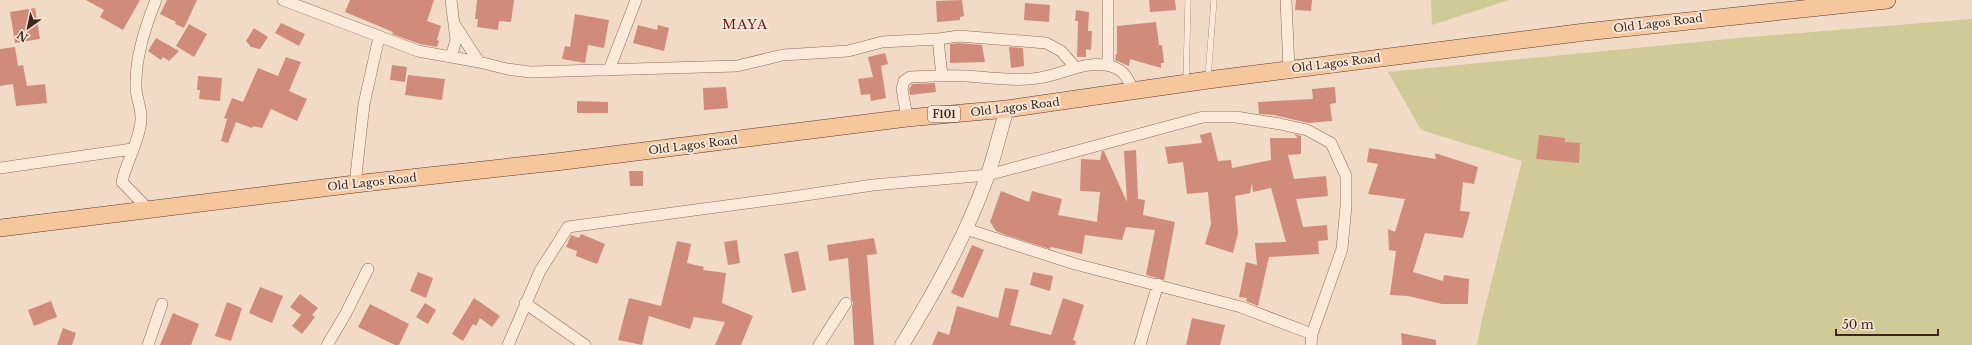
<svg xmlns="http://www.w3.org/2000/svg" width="1972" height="345" font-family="'Libre Baskerville',serif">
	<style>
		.green { fill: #d0ca99 }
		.building { fill: #d18b7a }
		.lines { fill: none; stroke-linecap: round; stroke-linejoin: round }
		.service-casing { stroke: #8e6a5a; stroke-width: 6 }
		.minor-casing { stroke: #8e6a5a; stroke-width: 12 }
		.tertiary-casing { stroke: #8e6a5a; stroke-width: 15 }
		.primary-casing { stroke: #5c392e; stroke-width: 18 }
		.service { stroke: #fbeada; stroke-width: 5.5 }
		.minor { stroke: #fbeada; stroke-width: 11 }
		.tertiary { stroke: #fbeada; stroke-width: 14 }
		.primary { stroke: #f6c69c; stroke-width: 17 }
		.labels { text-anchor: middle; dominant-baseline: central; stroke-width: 4; stroke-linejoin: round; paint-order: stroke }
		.shield { fill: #f8e7d6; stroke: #756156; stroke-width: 1 }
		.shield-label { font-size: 10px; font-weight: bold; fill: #3d271f }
		.street-label { font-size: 11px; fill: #3d271f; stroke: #f8e7d6 }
		.quarter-label { font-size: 13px; letter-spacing: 1px; fill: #6d1b1c; stroke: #f8e7d6 }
	</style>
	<rect width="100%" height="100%" fill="#f1dbc6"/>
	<!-- green -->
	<path class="green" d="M1431 0H1509L1432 25Z
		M1972 19V345H1477L1482 319 1522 161 1421 130 1388 72 1749 37Z"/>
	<!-- building -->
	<path class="building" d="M86 0H140L123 30 100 17 104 10Z
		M167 0H197L184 28 175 24 176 22 160 14Z
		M350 0H434L427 21 441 26 437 40 439 41 437 47 420 44 392 34 393 32 345 12Z
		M477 0H514L511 22 499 21 498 30 477 27 478 19H475Z
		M962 0 964 16 960 17V20L937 22 936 1Z
		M1149 0H1175L1176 10 1150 12Z
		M1296 0H1312L1311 11 1295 10Z
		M1025 3 1050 5 1049 22 1024 20Z
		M35 8 40 39 15 43 10 12Z
		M1076 10 1089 12 1088 31H1092L1091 50 1086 49V57H1077L1078 21H1075Z
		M575 14 609 20 604 48 588 45 585 63 562 59 565 46 570 47Z
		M1156 22 1159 45H1162L1164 63H1161V68L1130 59 1129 66 1115 60 1116 54H1117V26Z
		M281 23 305 34 299 46 275 33Z
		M189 24 207 34 194 57 176 46Z
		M638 25 657 30 658 25 669 28 664 51 633 43Z
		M254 28 268 37 260 49 251 47 246 41Z
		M156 38 179 51 169 61 163 57 161 60 148 51Z
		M959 43 982 45 985 62 950 63V44Z
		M15 47 18 66 23 65 27 86 45 84 47 103 16 106 13 84 0 86V49Z
		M1009 47 1023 48 1024 66 1011 68Z
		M885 53 888 64 881 66 886 98 871 101 870 94 861 95 858 79 873 77 868 57Z
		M286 57 301 62 289 91 307 99 297 121 271 109 262 128 253 126 252 128 236 122 228 143 221 141 227 119 224 118 232 98 243 102 258 68 278 76Z
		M392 65 407 67 405 82 390 80Z
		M408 75 445 79 442 100 405 95Z
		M198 76 222 78 220 101 199 99 200 90H197Z
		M935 83 936 92 910 95 909 89 912 84Z
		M726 87 728 108 704 110 703 88Z
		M1335 87 1336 103 1330 104 1332 121 1308 123 1274 115 1259 114 1258 102 1313 99 1312 89Z
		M577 101 608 102V113H577Z
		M1211 132 1218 161 1231 160 1232 168 1271 160 1270 138H1298L1294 134 1301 136V154L1288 155 1294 179 1326 176 1328 196 1296 199 1303 227 1327 225 1328 240 1318 241 1319 254 1269 257 1258 306 1246 301 1247 298 1239 297 1246 262 1257 265 1255 243 1286 242 1271 188 1253 192 1252 183 1250 193 1235 196 1238 233 1233 253 1205 244 1211 224 1208 192 1187 194 1183 162 1168 164 1165 147 1202 143 1200 135Z
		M1539 135 1565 138V142L1580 143 1579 163 1536 159Z
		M1369 148 1436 159 1435 153 1478 167 1474 184 1463 182 1460 211 1470 212 1463 238 1425 233 1413 272 1443 281 1444 275 1469 279 1468 304H1442L1408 296 1390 295 1396 251 1389 250 1388 229 1395 232 1405 199 1368 194 1378 164 1367 162Z
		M1136 150 1138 199 1145 200 1143 215 1175 222 1164 280 1146 275 1155 230 1126 227 1122 240 1085 235 1082 254 1051 247 1050 249 1006 235 996 231 990 222 1001 191 1029 202 1032 191 1062 199 1058 215 1097 222 1100 192 1080 191 1081 159 1100 160 1102 151H1104L1127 202 1124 151Z
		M629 171H643V186H630Z
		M581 234 605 244 597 264 576 256 577 251 566 247 571 235 579 238Z
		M874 238 877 254 867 255 874 345H854L852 307 853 303 851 298 848 258 829 261 827 245Z
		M737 240 740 263 728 265 724 242Z
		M677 241 691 244 687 263 704 267 703 270 726 273 722 303 753 316 741 345H715L725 322 694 317 690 329 649 316 642 345 618 340 629 298 661 306Z
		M972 245 984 250 963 298 951 293Z
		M798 251 806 290 792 293 784 254Z
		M418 272 433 278 426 298 410 291Z
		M1033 272 1053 276 1050 291 1030 285Z
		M260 287 283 296 272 323 249 313Z
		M1005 288 1019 290 1010 325 1051 335 1063 298 1084 305 1073 340 1076 341 1075 345H932L938 331 949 335 957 306 998 318Z
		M300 294 318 308 312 315 315 317 302 334 292 326 301 315 290 307Z
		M474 298 500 316 492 327 480 318 476 326 473 324 463 341 452 334Z
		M51 301 57 317 34 326 28 310Z
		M227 302 242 308 231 341 215 336Z
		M425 303 436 310 428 324 416 317Z
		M370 304 409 324 399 345H395L358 327Z
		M173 313 199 324 191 345H160Z
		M1192 318 1225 325 1220 345H1186Z
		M63 328 76 333 72 345H57Z
		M1401 333 1436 340V345H1402Z"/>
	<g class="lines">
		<defs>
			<path id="service" d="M1208 77 1214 0
				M1186 82 1188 0"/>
			<path id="minor" d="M283 0 418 51 479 62 507 69 530 72 737 66 783 55 848 51 882 42 938 39 959 36 1046 43 1061 51 1075 67
				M1286 0 1289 69
				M455 25 479 62
				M938 39 942 76
				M451 57 456 40 451 0
				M1108 65V0
				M609 70 636 0
				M907 118 902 89 904 81 910 77C929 76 949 75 968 76 992 78 1021 82 1044 77 1065 73 1088 60 1110 66 1125 70 1127 78 1134 91
				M0 168 132 149
				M355 184 364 104 379 37
				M149 210 122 182C126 162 140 140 141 120 142 109 136 98 136 87 135 57 145 27 156 0
				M966 229 1075 264 1241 307 1312 334
				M525 303 585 345
				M148 345 162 304
				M327 345 345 315 368 269
				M508 345 540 271 568 227 792 197 873 185 988 175 1203 117H1236L1280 124 1307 130 1331 143 1346 176V206L1342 249 1312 334 1311 345
				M819 345 846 303
				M1140 345 1158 284"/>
			<path id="tertiary" d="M902 345C935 291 966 236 987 177 995 155 1000 131 1007 109"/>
			<path id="primary" d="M0 228 355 184 564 161 907 118 1007 109 1208 80 1585 32 1887 0"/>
		</defs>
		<!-- service casing -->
		<use href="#service" class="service-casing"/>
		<!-- minor casing -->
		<use href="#minor" class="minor-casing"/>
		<!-- tertiary casing -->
		<use href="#tertiary" class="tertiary-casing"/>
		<!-- primary casing -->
		<use href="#primary" class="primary-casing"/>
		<!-- service -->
		<use href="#service" class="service"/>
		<!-- minor -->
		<use href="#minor" class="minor"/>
		<!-- tertiary -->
		<use href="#tertiary" class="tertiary"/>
		<!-- primary -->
		<use href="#primary" class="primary"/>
	</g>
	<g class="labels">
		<!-- shield labels -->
		<rect class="shield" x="928" y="106" width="32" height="16" rx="3"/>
		<g class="shield-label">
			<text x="944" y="114">F101</text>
		</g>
		<!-- street labels -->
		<g class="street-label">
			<text transform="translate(1658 23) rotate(-7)">Old Lagos Road</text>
			<text transform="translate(1336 63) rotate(-7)">Old Lagos Road</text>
			<text transform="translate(1015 107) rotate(-7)">Old Lagos Road</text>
			<text transform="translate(693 145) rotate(-7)">Old Lagos Road</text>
			<text transform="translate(372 182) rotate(-6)">Old Lagos Road</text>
		</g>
		<!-- quarter labels -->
		<g class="quarter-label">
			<text x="745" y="24">MAYA</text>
		</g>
	</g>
	<!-- north arrow -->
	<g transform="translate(28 28) rotate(213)" stroke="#f8e7d6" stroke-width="3" paint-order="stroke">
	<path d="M0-3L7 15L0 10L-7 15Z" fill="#3d271f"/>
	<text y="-6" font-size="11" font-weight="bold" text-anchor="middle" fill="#3d271f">N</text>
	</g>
	<!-- scale -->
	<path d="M1836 329v6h102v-6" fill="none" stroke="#3d271f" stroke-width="2"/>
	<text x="1842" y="329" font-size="12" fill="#3d271f" stroke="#f8e7d6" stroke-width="3" paint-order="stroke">50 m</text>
</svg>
